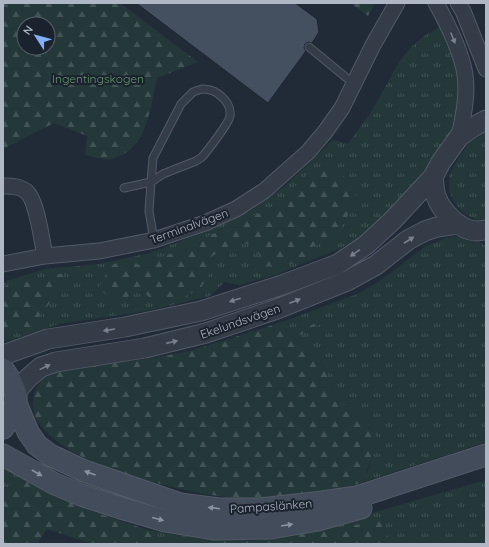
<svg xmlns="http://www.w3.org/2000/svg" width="489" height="547" font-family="Quicksand,sans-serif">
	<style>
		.grass { fill: url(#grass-tufts) }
		.forest { fill: url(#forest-firs); fill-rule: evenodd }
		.building { fill: #445060; stroke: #1c242f }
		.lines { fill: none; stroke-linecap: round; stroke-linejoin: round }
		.service-casing { stroke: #525a66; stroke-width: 9 }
		.minor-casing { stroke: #525a66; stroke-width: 17 }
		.tertiary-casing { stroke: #525a66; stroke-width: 21 }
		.secondary-casing { stroke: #525a66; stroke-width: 23 }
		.service { stroke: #343c48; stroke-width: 7 }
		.minor { stroke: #343c48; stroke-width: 15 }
		.tertiary { stroke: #343c48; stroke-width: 19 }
		.secondary { stroke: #424c5b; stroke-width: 21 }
		.oneway { fill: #78808d }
		.oneway2 { fill: #8992a0 }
		.labels { text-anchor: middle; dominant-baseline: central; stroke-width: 4; stroke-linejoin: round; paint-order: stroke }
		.park-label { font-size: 12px; fill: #669571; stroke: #1a222d }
		.street-label { font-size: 12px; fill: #afb7c5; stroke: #1a222d }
	</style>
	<defs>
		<pattern id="grass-tufts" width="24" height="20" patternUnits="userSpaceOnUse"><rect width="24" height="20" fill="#24383a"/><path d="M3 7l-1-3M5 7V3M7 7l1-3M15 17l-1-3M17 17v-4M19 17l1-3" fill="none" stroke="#415355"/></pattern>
		<pattern id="forest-firs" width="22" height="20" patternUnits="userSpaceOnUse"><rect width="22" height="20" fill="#24383a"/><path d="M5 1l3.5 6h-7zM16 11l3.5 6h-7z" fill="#415355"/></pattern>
	</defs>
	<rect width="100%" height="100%" fill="#212b38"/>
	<!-- grass -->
	<path class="grass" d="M440 27 449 44 460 75 458 104 451 131 410 195 372 230 341 248 275 275 239 285 225 282 210 296 147 311 59 324 12 340 3 341V282L45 269 99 264 150 253 212 229 250 211 285 186 333 140 348 144 373 109 398 64 410 48 424 36Z
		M486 132V219L477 220 465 214 456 205 449 191V176L455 164 468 144Z
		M461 236 473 239 486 246V442L363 482 370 465 361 415 334 400 328 378 318 355 292 339 324 322 291 332 285 321 357 294 377 283 426 246 446 238Z
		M3 467 24 480 3 496Z
		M486 480V543L484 544H390L391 542 291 535 334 524Z
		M148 530 206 539V544H158Z"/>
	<!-- forest -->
	<path class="forest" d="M3 3H120L198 62 157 78C150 108 148 149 112 159 106 161 91 156 85 155L87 136 54 123 3 149ZM24 24H48V48H24Z
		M350 3H375L368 16Z
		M314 168H337L347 181 358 199 342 225 340 239 313 246 315 255 290 264 266 266 253 244 234 243 211 257 212 269 201 288 184 297 151 299 138 286 134 295 113 301 99 288 110 266 130 257 138 265 190 247 209 236 249 217 283 205 293 188Z
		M64 273 49 304 31 327 9 334 3 333V287Z
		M326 320 293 339 318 355 328 378 334 400 361 415 378 439 363 482C352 486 340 490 329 492 298 498 257 501 226 497 192 493 158 484 126 474 117 471 107 468 98 464 77 455 34 433 33 407 32 395 37 383 47 376 55 369 85 366 97 365 128 361 159 358 189 351 221 342 253 331 285 321L291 332Z
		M24 480 92 511 148 530 158 544H93L47 529 37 544H3V496Z
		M380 521 391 542 390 544H206V539L249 541Z"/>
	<!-- building -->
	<path class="building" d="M136 3H295L317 19 319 32 312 43 308 42 305 44 304 48 306 51 268 103Z"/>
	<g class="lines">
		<defs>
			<path id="service" d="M309 47 354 84
				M202 89C212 89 217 92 224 99 228 103 231 110 230 116 229 123 208 150 202 157L196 161 163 174 151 182 153 158 181 104 193 92Z
				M124 188 151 182 149 211 154 240"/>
			<path id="minor" d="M436 3C447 23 462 53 465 75 468 96 463 117 459 137
				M458 3 463 11 486 69
				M3 186C11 186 20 186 27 192 37 201 42 242 45 256
				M3 264 45 256 99 251 154 240 205 223 236 209 264 191 308 152 325 132 342 108 373 45 397 3"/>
			<path id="tertiary" d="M433 177C434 183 434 190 436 196 441 211 460 231 477 231 480 231 483 230 486 230
				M3 355 48 339 125 327 201 311 282 285 338 264 366 245 392 221 433 177 441 162 459 137 473 127 486 120
				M16 392 28 378 41 367 56 362 145 348 206 333 277 309 347 281 376 265 408 240 425 231 437 227 458 224"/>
			<path id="secondary" d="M3 369C20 394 21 404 3 428
				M16 403 28 432 37 445 50 455 84 471 180 504 219 509H260L323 502 357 497 486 455
				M3 455 55 484 81 495 124 509 165 521 214 529 271 528 318 520 361 508"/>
		</defs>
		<!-- service casing -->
		<use href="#service" class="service-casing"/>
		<!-- minor casing -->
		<use href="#minor" class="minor-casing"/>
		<!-- tertiary casing -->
		<use href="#tertiary" class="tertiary-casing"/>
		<!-- secondary casing -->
		<use href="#secondary" class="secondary-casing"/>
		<!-- service -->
		<use href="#service" class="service"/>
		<!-- minor -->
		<use href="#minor" class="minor"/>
		<!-- tertiary -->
		<use href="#tertiary" class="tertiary"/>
		<!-- secondary -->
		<use href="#secondary" class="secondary"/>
	</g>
	<!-- one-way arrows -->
	<defs><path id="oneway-solid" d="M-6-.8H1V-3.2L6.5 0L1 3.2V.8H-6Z"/></defs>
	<g class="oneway">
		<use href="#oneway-solid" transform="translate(453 38) rotate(68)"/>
		<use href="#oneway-solid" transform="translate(409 240) rotate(-33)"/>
		<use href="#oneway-solid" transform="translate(355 253) rotate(145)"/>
		<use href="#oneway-solid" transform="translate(235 300) rotate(162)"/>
		<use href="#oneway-solid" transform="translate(295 301) rotate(-21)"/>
		<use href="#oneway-solid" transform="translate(109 330) rotate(171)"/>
		<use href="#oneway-solid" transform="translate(172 342) rotate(-13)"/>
		<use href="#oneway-solid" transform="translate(45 367) rotate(-26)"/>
	</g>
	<g class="oneway2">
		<use href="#oneway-solid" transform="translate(37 473) rotate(30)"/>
		<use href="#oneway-solid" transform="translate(90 473) rotate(-160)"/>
		<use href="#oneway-solid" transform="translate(214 508) rotate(-173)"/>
		<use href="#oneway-solid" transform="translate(158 519) rotate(15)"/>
		<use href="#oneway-solid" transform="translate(287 525) rotate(-9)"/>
	</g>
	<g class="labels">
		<!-- park labels -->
		<g class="park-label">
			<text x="98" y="78">Ingentingskogen</text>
		</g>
		<!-- street labels -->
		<g class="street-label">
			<text transform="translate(189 226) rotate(-20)">Terminalvägen</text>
			<text transform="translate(240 321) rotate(-19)">Ekelundsvägen</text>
			<text transform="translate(271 506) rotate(-4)">Pampaslänken</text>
		</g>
	</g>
	<!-- border -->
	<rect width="489" height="547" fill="none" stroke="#afb7c5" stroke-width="8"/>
	<!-- north arrow -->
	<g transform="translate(36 36) rotate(306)"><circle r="19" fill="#1a222d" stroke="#565e6a"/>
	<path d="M0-3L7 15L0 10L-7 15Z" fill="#82aff7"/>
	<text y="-6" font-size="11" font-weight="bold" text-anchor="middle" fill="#afb7c5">N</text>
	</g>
</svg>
